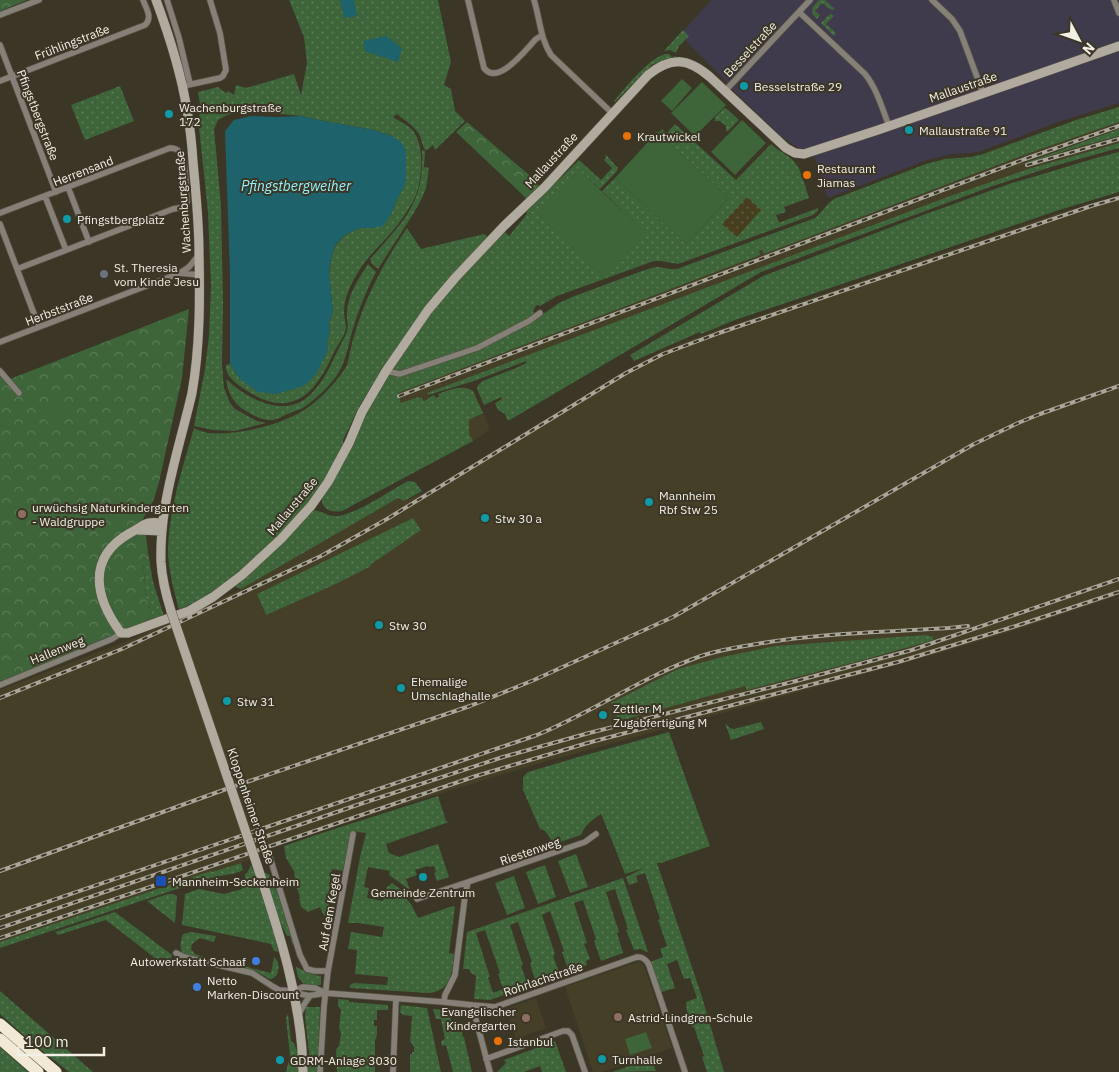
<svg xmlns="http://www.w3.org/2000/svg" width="1119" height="1072" font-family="'IBM Plex Sans',sans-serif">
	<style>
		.commercial { fill: #403b4c }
		.built { fill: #463f28; fill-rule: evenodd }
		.grass { fill: url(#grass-dots); fill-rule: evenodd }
		.forest { fill: url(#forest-crowns) }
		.sand { fill: url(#sand-dots) }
		.park { fill: #3d6539 }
		.water { fill: #1e636b }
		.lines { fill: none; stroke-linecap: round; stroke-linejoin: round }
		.street-casing { stroke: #585445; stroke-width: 7 }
		.secondary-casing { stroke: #585445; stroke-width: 10 }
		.highway-casing { stroke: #585445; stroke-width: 12 }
		.street { stroke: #858179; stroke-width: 5.5 }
		.secondary { stroke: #b1ab9f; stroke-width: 9 }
		.highway { stroke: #f2e9d5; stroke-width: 11 }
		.rail-casing { stroke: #aaa699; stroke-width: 4 }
		.rail { stroke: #3b3626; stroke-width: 2; stroke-dasharray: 5.5; stroke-linecap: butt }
		.secondary-bridge-casing { stroke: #585445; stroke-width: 10; stroke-linecap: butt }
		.secondary-bridge { stroke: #b1ab9f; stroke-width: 9 }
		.culture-dot { fill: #0f9aa8; stroke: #3b3626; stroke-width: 2 }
		.food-dot { fill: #e8710a; stroke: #3b3626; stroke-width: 2 }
		.worship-dot { fill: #6b7280; stroke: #3b3626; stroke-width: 2 }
		.education-dot { fill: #8d6e63; stroke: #3b3626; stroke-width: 2 }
		.transit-dot { fill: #1a4fb4; stroke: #3b3626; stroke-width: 2 }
		.shop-dot { fill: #3f7fe0; stroke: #3b3626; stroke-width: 2 }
		.labels { text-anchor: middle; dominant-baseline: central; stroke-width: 4; stroke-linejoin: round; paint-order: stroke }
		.street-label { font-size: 12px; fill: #f2efe5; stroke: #3b3626 }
		.poi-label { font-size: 12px; fill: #f2efe5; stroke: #3b3626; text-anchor: start }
		.water-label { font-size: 14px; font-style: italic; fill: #91f1fd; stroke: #3b3626 }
	</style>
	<defs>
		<pattern id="grass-dots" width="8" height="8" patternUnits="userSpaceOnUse" patternTransform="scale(1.25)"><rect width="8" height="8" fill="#3d6539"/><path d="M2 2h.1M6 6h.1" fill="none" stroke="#5a7b56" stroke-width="1.8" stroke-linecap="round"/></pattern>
		<pattern id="forest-crowns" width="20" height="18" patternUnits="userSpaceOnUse" patternTransform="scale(1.25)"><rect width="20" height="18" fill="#3d6539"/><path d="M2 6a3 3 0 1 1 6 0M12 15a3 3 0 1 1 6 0" fill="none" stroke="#5a7b56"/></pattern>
		<pattern id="sand-dots" width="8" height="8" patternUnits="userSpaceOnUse" patternTransform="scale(1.25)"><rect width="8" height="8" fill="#463e1e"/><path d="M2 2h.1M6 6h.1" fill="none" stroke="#615a3f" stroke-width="1.8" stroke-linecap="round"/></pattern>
	</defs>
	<rect width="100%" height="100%" fill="#3b3626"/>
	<!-- commercial -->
	<path class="commercial" d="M711 0H1119V103L1058 122 978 152 969 153 952 154 927 160 828 198 816 164 812 147 802 149 793 145 782 137 737 94 711 66 680 35Z"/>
	<!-- built -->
	<path class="built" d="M1119 122V129L1026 162 1119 136V143L1028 169 950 196 428 393V399L424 401 423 399 418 397 401 403 397 393 759 255 758 251 762 250 764 254 1024 155Z
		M1119 195V595L1025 627 940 653 544 762 321 830 271 848 272 851 241 863 0 942V690L132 639 241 589 398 498 404 501 427 491 624 371 662 351 692 339 1053 215ZM413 518 420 530 370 565V566L336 584 265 614 257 594Z
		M483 413 489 426 488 430 485 433 473 441 469 434V420Z
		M638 962 642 963 644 966 672 1048 601 1072H593L565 987Z
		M536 998 546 1028 516 1039 506 1009Z"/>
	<!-- grass -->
	<path class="grass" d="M289 0H438L451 62 444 85 451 89 455 111 465 121 435 150 433 145 427 150H425C422 145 422 140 419 134 413 125 405 121 397 114L393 117C400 122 409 125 414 132 425 149 422 177 416 195 411 206 403 218 396 227 383 243 367 256 357 274 350 286 344 298 344 313 344 318 346 323 346 328 345 336 338 344 334 352 317 391 294 420 249 392 242 388 229 379 227 372 226 370 226 367 226 365L230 364 240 379 323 359 328 349 327 344 330 330 329 322 333 312 329 274 331 259 335 246 345 235 359 228H373L390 216 399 195 404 187 406 151 392 136 374 130 318 120 302 116 249 111 229 114 218 120 214 129 221 205 223 303 222 364 224 388 230 403 235 409 257 421 266 423 235 431 213 430 194 426 205 369 209 336 211 286 208 212 199 127 200 104 198 92 218 87 226 93 228 91 234 95 236 85 246 88 294 74 301 95 307 63 304 37Z
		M819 0H825L835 9 833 10 830 9 822 3 815 11 820 15 817 19 813 15 812 8Z
		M830 14H831L834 16 826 24 836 33 834 36 821 23Z
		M683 30 689 36 679 46 676 53 670 50 664 51Z
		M665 54H669L672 57 676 56V58L659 63 653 64 642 74 615 102 614 101C626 87 648 59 665 54Z
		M120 86 134 121 85 140 71 105Z
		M1119 107V122L1024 155 764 254 762 250 759 251 760 255 398 393 401 403 418 397 419 398 421 397 424 401 428 399V398L434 395 436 398 439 397 438 394C450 390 462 384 473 391L483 413 469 420V434L473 441 342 511C332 513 321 510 322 498L379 388 389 374 463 356 542 315 559 303 572 297 642 271C648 269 653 267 659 267 666 268 671 270 677 269L815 218C823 212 825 205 834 199L926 164 945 159 971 157 983 154 1076 120Z
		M724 108 727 109 739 120 728 131H726V126L720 121H715V117Z
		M675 124 736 180 771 144C778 151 791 156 796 164 801 170 806 189 809 198L784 207 786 212 776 215 779 222H781L818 208V211L813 215 678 264 661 261H654L557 296 540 306 537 305 535 307 533 312 534 313 531 317 477 346 400 371 394 369 393 366 434 307 504 231 509 236 527 214 526 212 579 160 601 180 612 168 604 160 606 157 605 155H606L618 168 617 171 600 189 579 170 646 234 602 191 615 178 686 244 729 198 657 132H660L662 129 667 133Z
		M1119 129V136L1068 150 1011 168Z
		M1119 143V148L1054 166 990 187 761 272 508 421 505 414 498 410 495 403 502 399 501 397 484 405 477 389C478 384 481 382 485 380L516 368 526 363V361L474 381 428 395 427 393 950 196 1028 169Z
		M422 150 425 151 424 167 429 168 426 188 422 198 415 211 378 269 372 264 370 259C403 222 425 203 422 150Z
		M1119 152V192L1059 210 907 262 765 310 735 320 701 334 700 332 634 361 630 355 763 276 923 215 1009 184 1096 158Z
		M407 228 421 249 484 234 489 238 386 365 361 403 343 440V449L314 497 276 541 225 584 202 598 179 610C174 590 168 570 168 549 169 508 183 467 194 428 198 430 203 432 208 433 237 436 287 424 310 406 322 397 338 380 346 367 349 361 349 354 351 348 352 341 355 334 357 326 369 290 386 259 407 228Z
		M368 264 376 272C366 291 358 311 352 332 348 346 346 360 339 372 333 383 312 403 301 409 295 411 289 413 283 416 279 418 274 421 269 420 262 420 254 416 248 412 234 405 228 394 226 379 248 399 285 420 311 394 323 382 330 367 337 352 340 345 345 338 347 331 349 325 346 319 347 312 348 294 359 278 368 264Z
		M408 481 415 482 422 491 404 501 398 498 241 589 234 586 280 546 312 510C321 510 328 517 338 516 359 513 389 491 408 481Z
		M413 518 421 530 370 565 371 566 336 584 266 615 257 594Z
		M148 552 153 582 164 616 155 622 146 598 143 562Z
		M926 635 933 637V640L863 660 747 690 745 686 619 721 611 703 678 669 722 657 776 646Z
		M761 722 764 729 731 740 725 723 730 728 734 729Z
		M669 732 710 846 661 863H657L702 997 724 1072H707L702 1057 704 1056 694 1027H692L687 1012 686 1002 697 998 690 978 684 979 677 960 667 964 675 988 661 992 650 962 663 957 660 949 667 946 658 920 660 919 645 873 636 876 638 882 629 885 626 877 644 868 625 874 611 838 601 814C592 820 585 825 581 835L554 844 545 831 540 829 523 790V777L528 772 582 756Z
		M438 796 446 821 449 822 386 844 389 853 399 857 438 844 449 877 437 881 434 873 436 872 434 866 429 867 428 866 415 870 417 875 406 879 410 890 389 875 390 871 368 867 364 887 369 888 367 898 383 901 387 887 392 883 407 894 405 897 411 904 418 918 453 906 455 907 449 953 454 954C452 972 451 992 428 993L350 988V985L354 983 387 985 388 977 355 974 357 950 348 949 351 932 382 937 384 927 359 923H348L360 857 366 833 351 831 343 871 332 869 329 886H330L328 898H330L329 905 334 907 332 919 326 918 322 912 320 907 308 912 301 907 299 899 300 898 294 878H295L294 874 295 873 286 858 284 846 325 832Z
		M576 854 588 887 570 893 558 861Z
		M241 863 243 870C234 875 221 875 210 878L0 948V942L211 871 212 872Z
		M251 865 253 870 255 869 274 934 278 952 274 951 271 944 182 925 185 894 199 889 224 894 242 889 241 883H245V874L247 873Z
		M545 865 556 897 538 904 526 872Z
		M264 872 270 875 268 879 270 886 276 889 294 943H292L290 936H287L280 922Z
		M514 876 525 908 507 915 495 883Z
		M623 878 648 952H646L641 949 634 950 626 930 628 929 615 889 606 892 619 932 617 933 623 953 601 961 594 941 596 939 583 900 574 903 587 943 584 944 590 959 586 961 587 965 569 972 562 952 564 951 550 911 542 915 555 954 553 956 560 975 536 983 530 963 532 962 518 922 510 925 523 965 521 966 528 986 490 1000 474 999 476 976 471 973 469 969H463L467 932ZM485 930 500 973 498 974 503 989 493 993 488 977H490L476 933Z
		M168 894H173L177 896 175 923 147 901Z
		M115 912 172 955 169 969 106 920 58 935 55 932Z
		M191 932 216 936 214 942 200 938 192 944 191 949 195 954 204 957 205 959 184 955C179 948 180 942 183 934Z
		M274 957C280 961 279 969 277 975L272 979H270L259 973 241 968 243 966 271 973Z
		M296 967 315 975 321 976V985C305 985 298 985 296 967Z
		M0 991 93 1072H69L36 1046 0 1014Z
		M338 999 349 1000V1002L388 1005V1010H377V1020H374V1026H377V1035L375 1041V1072H337L336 1050 339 1046 341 1033 339 1028 341 1010 338 1006Z
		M401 1005 427 1008 441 1072H410V1054H412V1052H414V1047L410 1041 412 1016 403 1015 400 1012Z
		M306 1007H320L317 1072H308L309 1052 305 1017Z
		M433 1009 467 1011 450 1016 453 1027 460 1025 463 1037H464L472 1072H453L446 1045 442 1046 441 1041 445 1039 441 1019H436Z
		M288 1014 291 1041 293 1043H294L299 1057 300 1072H286L290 1056 286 1018Z
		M555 1041 566 1072H542L540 1066 524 1072H497L506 1063 504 1060Z
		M0 1047 28 1072H0Z
		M651 1059 656 1071 612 1072Z"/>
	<!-- forest -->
	<path class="forest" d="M0 0H27L0 11Z
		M467 122 528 174 540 187 528 200 456 132Z
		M189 309 182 378 159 482 154 499 138 528 146 536 148 552 143 562 146 598 155 622 0 681V376L1 375 5 381Z"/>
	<!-- sand -->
	<path class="sand" d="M747 197 761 210 737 237 722 224Z"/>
	<!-- park -->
	<path class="park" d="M682 79 692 88 672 111 661 101Z
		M702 82 726 105 695 136 671 113Z
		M742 120 766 143 735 175 711 152Z
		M657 132 729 198 686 244 615 178Z
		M579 170 646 234 604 278 537 214Z
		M53 404 67 415 60 421 52 424 47 422 41 414V411L38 407 40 405Z
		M646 1032 652 1048 630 1055 625 1039Z"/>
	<!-- water -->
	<path class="water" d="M340 0H354L357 16 344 18Z
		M386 36 402 48 398 62 365 51 363 41Z
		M251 116 276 117 302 116 318 120 374 130 392 136 401 142 406 151V179L404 187 399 195 390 216 383 226 373 228H359L345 235 335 245 331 259 329 272 333 312 329 322 330 330 327 344 328 349 316 374 307 383 301 387 276 394 258 392 240 379 230 364V275L225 131 234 120Z"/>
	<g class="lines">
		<defs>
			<path id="street" d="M167 0 179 38 190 84
				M468 0 484 68C498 87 527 48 536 39L541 36
				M534 0C540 19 540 38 551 55L612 113
				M932 0 952 19 960 31 983 93
				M1114 0 1119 13
				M799 12 865 74C877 89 882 108 889 126
				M0 15 39 0
				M0 45 56 192
				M0 81 145 25C153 18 146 8 143 0
				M183 86 220 78 223 76 226 70 220 33 210 0
				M725 91 810 0
				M68 187 89 242
				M45 196 66 250
				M0 213 170 148C174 148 178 149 180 153 186 160 186 192 187 202L185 207 173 209 17 269
				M0 224 39 327
				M180 273 200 275
				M0 342 180 273 189 267 198 256
				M0 371 19 393
				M386 371 400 374 477 348 529 321 540 313
				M0 685 112 639 121 633
				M268 851 300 955 307 969 315 971H328
				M417 899 468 882
				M176 953 184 957 252 973 272 986 279 990 293 991 303 987 315 988 325 993 444 1002 472 1005 495 1007 637 957C643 957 646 959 649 965L685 1072
				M293 991C306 997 311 996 325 993
				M444 1002 445 995 455 975 465 896 468 882 585 842 596 834
				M472 1005 490 1072
				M298 1016 305 1003 310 996
				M486 1059 563 1031H568L572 1035 585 1072
				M320 1072 324 1006 328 971 353 834
				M393 1072 396 999"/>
			<path id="secondary" d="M156 0C169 35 181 72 187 110 190 127 192 145 193 162 196 193 199 223 199 253 200 300 200 347 192 393 179 449 159 505 161 562 162 579 166 595 171 611
				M162 523C144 521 145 525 130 533 86 558 95 598 121 633H128L158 622 189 611 213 597 242 575 281 539 311 506 328 482 349 443 362 412 386 371 428 310 455 278 504 226 545 187 648 75C671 56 688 58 710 77L786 148 795 153 804 154 878 130 1119 46
				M137 530 162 531
				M257 865C279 932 302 1001 303 1072"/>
			<path id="highway" d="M0 1024 56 1072
				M0 1039 38 1072"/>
		</defs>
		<!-- street casing -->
		<use href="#street" class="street-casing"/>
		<!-- secondary casing -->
		<use href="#secondary" class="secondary-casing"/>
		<!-- highway casing -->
		<use href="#highway" class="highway-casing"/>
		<!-- street -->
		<use href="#street" class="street"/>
		<!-- secondary -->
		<use href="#secondary" class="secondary"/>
		<!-- highway -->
		<use href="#highway" class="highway"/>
		<defs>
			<path id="rail" d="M1027 165 1119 139
				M399 396 1025 159 1119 126
				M0 698 122 649 321 556 387 519 626 373 663 354 719 333 1091 206 1119 198
				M0 871 229 788 470 706 534 680 673 617 974 444 1018 423 1040 414 1119 386
				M0 918 537 735C593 712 644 676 701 656 719 650 738 647 757 644 820 633 885 632 949 628L968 626
				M0 928 360 804 503 757 589 733 796 681 912 650 1119 579
				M0 938 476 776 591 742 898 662 1019 625 1119 592"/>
		</defs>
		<!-- rail casing -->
		<use href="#rail" class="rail-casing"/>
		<!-- rail -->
		<use href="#rail" class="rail"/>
		<defs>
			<path id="secondary-bridge" d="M171 611 257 865"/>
		</defs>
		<!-- secondary-bridge casing -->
		<use href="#secondary-bridge" class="secondary-bridge-casing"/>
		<!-- secondary-bridge -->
		<use href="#secondary-bridge" class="secondary-bridge"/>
	</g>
	<!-- markers -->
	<g class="culture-dot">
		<circle cx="744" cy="86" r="5"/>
		<circle cx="169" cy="114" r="5"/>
		<circle cx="909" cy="130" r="5"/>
		<circle cx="67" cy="219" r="5"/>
		<circle cx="649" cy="502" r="5"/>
		<circle cx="485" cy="518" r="5"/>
		<circle cx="379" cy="625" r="5"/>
		<circle cx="401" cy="688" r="5"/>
		<circle cx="227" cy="701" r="5"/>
		<circle cx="603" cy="715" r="5"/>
		<circle cx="423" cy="877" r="5"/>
		<circle cx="602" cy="1059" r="5"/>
		<circle cx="280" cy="1060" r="5"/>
	</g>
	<g class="food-dot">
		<circle cx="627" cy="136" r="5"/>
		<circle cx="807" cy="175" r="5"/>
		<circle cx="498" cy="1041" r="5"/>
	</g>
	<circle class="worship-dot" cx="104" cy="274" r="5"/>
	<g class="education-dot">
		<circle cx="22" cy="514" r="5"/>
		<circle cx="618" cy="1017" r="5"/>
		<circle cx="526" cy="1018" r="5"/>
	</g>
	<rect class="transit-dot" x="155" y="875" width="12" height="12" rx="2.5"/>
	<g class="shop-dot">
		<circle cx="256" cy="961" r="5"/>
		<circle cx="197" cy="987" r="5"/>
	</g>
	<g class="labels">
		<!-- street labels -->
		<g class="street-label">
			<text transform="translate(72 42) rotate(-21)">Frühlingstraße</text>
			<text transform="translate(750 49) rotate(-47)">Besselstraße</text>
			<text transform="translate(963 87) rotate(-19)">Mallaustraße</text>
			<text transform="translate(38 115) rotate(69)">Pfingstbergstraße</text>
			<text transform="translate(551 160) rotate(-47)">Mallaustraße</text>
			<text transform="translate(83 171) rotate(-21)">Herrensand</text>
			<text transform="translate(183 202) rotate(-94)">Wachenburgstraße</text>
			<text transform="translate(59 309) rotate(-21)">Herbststraße</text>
			<text transform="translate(292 506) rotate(-50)">Mallaustraße</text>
			<text transform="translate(57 650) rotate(-22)">Hallenweg</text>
			<text transform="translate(251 806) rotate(71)">Kloppenheimer Straße</text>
			<text transform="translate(530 851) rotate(-19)">Riestenweg</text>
			<text transform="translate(329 912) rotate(-80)">Auf dem Kegel</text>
			<text transform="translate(543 979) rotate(-19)">Rohrlachstraße</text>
		</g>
		<!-- poi labels -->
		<g class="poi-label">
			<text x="754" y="86">Besselstraße 29</text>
			<text x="179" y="107">Wachenburgstraße<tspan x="179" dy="14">172</tspan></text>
			<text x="919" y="130">Mallaustraße 91</text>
			<text x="637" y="136">Krautwickel</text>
			<text x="817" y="168">Restaurant<tspan x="817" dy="14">Jiamas</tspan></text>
			<text x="77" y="219">Pfingstbergplatz</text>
			<text x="114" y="267">St. Theresia<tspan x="114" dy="14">vom Kinde Jesu</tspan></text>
			<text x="659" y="495">Mannheim<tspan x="659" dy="14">Rbf Stw 25</tspan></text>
			<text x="32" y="507">urwüchsig Naturkindergarten<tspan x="32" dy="14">- Waldgruppe</tspan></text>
			<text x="495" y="518">Stw 30 a</text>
			<text x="389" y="625">Stw 30</text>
			<text x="411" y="681">Ehemalige<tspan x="411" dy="14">Umschlaghalle</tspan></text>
			<text x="237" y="701">Stw 31</text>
			<text x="613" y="708">Zettler M,<tspan x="613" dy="14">Zugabfertigung M</tspan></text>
			<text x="172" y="881">Mannheim-Seckenheim</text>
			<text x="423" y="892" text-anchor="middle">Gemeinde Zentrum</text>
			<text x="246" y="961" text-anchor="end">Autowerkstatt Schaaf</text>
			<text x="207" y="980">Netto<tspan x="207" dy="14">Marken-Discount</tspan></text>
			<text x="516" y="1011" text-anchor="end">Evangelischer<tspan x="516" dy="14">Kindergarten</tspan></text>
			<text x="628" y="1017">Astrid-Lindgren-Schule</text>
			<text x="508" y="1041">Istanbul</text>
			<text x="612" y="1059">Turnhalle</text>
			<text x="290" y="1060">GDRM-Anlage 3030</text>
		</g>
		<!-- water labels -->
		<g class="water-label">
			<text x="296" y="186">Pfingstbergweiher</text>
		</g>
	</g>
	<!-- north arrow -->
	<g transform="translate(1079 40) rotate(131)" stroke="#3b3626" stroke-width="4" paint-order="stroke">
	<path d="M0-4L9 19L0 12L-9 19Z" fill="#f2efe5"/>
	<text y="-8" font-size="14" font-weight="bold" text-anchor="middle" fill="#f2efe5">N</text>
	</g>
	<!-- scale -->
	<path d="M18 1047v8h86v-8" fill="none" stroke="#f2efe5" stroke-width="2.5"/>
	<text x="25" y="1047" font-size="15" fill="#f2efe5" stroke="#3b3626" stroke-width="4" paint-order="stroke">100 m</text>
</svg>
